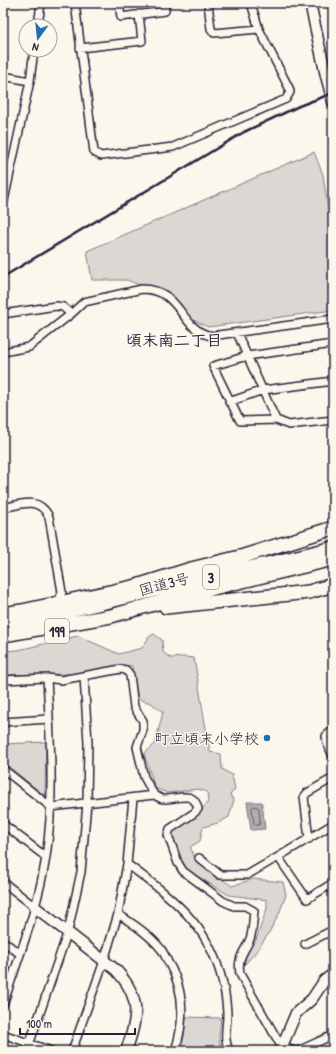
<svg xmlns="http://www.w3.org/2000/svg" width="336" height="1054" font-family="'Patrick Hand','Klee One',sans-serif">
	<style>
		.green { fill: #dbd8d3; stroke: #7e7d87 }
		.water { fill: #b1aeb0; stroke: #787681 }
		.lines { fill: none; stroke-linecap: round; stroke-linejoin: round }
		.shore { stroke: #5b5a6a; stroke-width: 1 }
		.street-casing { stroke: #22223b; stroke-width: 10 }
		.secondary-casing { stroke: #22223b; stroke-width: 13 }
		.highway-casing { stroke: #22223b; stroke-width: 16 }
		.street { stroke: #fbf7ec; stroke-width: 7 }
		.secondary { stroke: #fbf7ec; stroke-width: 10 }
		.highway { stroke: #fbf7ec; stroke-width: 13 }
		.rail { stroke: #22223b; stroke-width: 2.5 }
		.poi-dot { fill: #1f6fb2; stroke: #fbf7ec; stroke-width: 1.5 }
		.labels { text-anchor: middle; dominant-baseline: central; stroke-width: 3; stroke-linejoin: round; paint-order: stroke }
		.shield { fill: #fbf7ec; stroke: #636270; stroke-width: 1 }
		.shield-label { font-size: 14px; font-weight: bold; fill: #22223b }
		.street-label { font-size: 15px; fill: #22223b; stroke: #fbf7ec }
		.poi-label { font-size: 15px; fill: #22223b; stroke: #fbf7ec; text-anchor: end }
		.neighbourhood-label { font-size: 16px; font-weight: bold; fill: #22223b; stroke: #fbf7ec }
	</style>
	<rect width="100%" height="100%" fill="#fbf7ec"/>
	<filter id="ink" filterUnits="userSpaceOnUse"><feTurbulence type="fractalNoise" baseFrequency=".025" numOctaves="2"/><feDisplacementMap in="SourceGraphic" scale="8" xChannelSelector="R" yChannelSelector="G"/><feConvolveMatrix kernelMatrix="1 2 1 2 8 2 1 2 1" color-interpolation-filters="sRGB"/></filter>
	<g filter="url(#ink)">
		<!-- green -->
		<path class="green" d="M314 152 323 175 333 246V310L208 327 177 312 154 291 127 280H92L87 251Z
			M154 634 162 640 163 652 170 658 185 657 194 658 210 752 221 754 222 769 232 775 235 789 230 795 234 800 229 817 218 823 203 827 200 841 190 847 197 862 232 886 253 879 283 882 286 895 279 914 267 936 255 953 244 965 247 951 256 940 267 908V900L229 895 185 869 180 861 172 833 175 829 195 817 208 802 207 792 198 789 167 793 155 788 144 754 155 744 163 712 151 703 138 699 132 666 119 665 75 674 3 675V651L18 650 78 636 119 654 142 648 149 637Z
			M46 742 45 796 3 762V744Z
			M186 1017 221 1018 219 1036 220 1045 204 1051H180L184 1037Z"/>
		<!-- water -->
		<path class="water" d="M247 802H262L265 829 251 830Z"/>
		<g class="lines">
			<!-- shore -->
			<path class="shore" d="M254 806 259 808 260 823 259 825H256L254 824 252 808Z"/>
			<defs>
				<path id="street" d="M75 3 94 152 101 156 173 147 286 99 290 92 289 88 259 29 251 3
					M119 3 121 17 165 11 164 3
					M208 3 211 29 214 33 259 29
					M38 26 41 3
					M80 48 142 41 139 14
					M3 76 30 81
					M3 205 30 81 34 50
					M3 314 56 306 63 307 71 314
					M237 333 276 420
					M333 344 247 356 213 366 240 421 276 420 289 425 333 420
					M3 352 29 347 71 314 84 302 142 289C182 289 179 329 211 336L333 319
					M229 402 263 390 333 381
					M3 508C21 504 39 496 49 517L62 592 59 600 54 601
					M3 680 47 678 61 680 121 669 126 670 130 675 134 707 143 721V730L137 747 144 777 154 795
					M3 722 49 719
					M333 730 326 736 327 743 333 756
					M3 769 51 807 154 795C157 796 160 799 163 799 177 800 194 789 198 809L194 813 170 829 168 835 178 863 183 871 223 901 234 906H245L254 911C253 919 253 931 250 939 244 953 237 957 240 974L281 1046 294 1051
					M3 824 46 857
					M309 839 304 797 307 793 333 778
					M278 857 333 824
					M199 858 220 875H247L278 857 307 899 333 883
					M127 864C176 901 214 928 225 994 226 1001 227 1008 227 1015 227 1030 223 1036 229 1051
					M3 882 35 907
					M118 914C133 924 149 934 161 949 164 953 166 958 168 962 185 990 185 1020 175 1051
					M3 941 20 954
					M305 944 333 930
					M3 1005C19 956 38 908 46 857 55 797 50 738 47 678
					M3 1034 51 1051
					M27 1051 68 931 81 872 87 803 88 743 84 676
					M72 1051 104 961 118 914 127 864 133 798
					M219 1051 227 1048
					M298 1051 333 1035"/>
				<path id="secondary" d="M310 3 326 76 333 102
					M35 907 116 970C142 998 138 1018 126 1051
					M280 1051 296 1013 312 999 324 981 333 974"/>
				<path id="highway" d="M166 607 309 592 333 585
					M3 614 22 611 137 586 191 569 244 556 333 528
					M13 621C71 612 128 596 185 583 234 571 284 561 333 548
					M3 635 111 616 197 592 333 559"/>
			</defs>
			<!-- street casing -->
			<use href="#street" class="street-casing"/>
			<!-- secondary casing -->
			<use href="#secondary" class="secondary-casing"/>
			<!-- highway casing -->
			<use href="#highway" class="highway-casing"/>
			<!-- street -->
			<use href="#street" class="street"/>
			<!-- secondary -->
			<use href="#secondary" class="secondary"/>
			<!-- highway -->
			<use href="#highway" class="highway"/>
			<!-- rail -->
			<path class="rail" d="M3 277 244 132 299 106 333 93"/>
		</g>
	</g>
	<!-- markers -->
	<circle class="poi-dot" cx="267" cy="738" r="4"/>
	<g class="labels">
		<!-- shield labels -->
		<g class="shield">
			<rect x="203" y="565" width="16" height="24" rx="3"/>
			<rect x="45" y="619" width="24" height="24" rx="3"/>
		</g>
		<g class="shield-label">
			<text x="211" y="577">3</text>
			<text x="57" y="631">199</text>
		</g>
		<!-- street labels -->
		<g class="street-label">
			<text transform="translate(164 584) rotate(-15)">国道3号</text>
		</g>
		<!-- poi labels -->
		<g class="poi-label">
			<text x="259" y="738">町立頃末小学校</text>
		</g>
		<!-- neighbourhood labels -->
		<g class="neighbourhood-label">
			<text x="174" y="340">頃末南二丁目</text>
		</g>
	</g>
	<!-- margin -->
	<rect width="336" height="1054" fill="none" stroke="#fbf7ec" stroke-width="16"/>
	<rect x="8" y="8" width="320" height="1038" fill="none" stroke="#22223b" stroke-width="1.5" filter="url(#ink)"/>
	<!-- north arrow -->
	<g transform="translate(38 38) rotate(195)"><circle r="19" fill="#fbf7ec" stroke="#a4a2a5"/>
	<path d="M0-3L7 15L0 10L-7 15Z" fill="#1f6fb2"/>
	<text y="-6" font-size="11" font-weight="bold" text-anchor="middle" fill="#22223b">N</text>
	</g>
	<!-- scale -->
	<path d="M20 1028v6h115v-6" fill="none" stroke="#22223b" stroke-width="2"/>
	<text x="26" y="1028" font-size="12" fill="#22223b" stroke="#fbf7ec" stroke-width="3" paint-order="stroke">100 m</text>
</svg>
